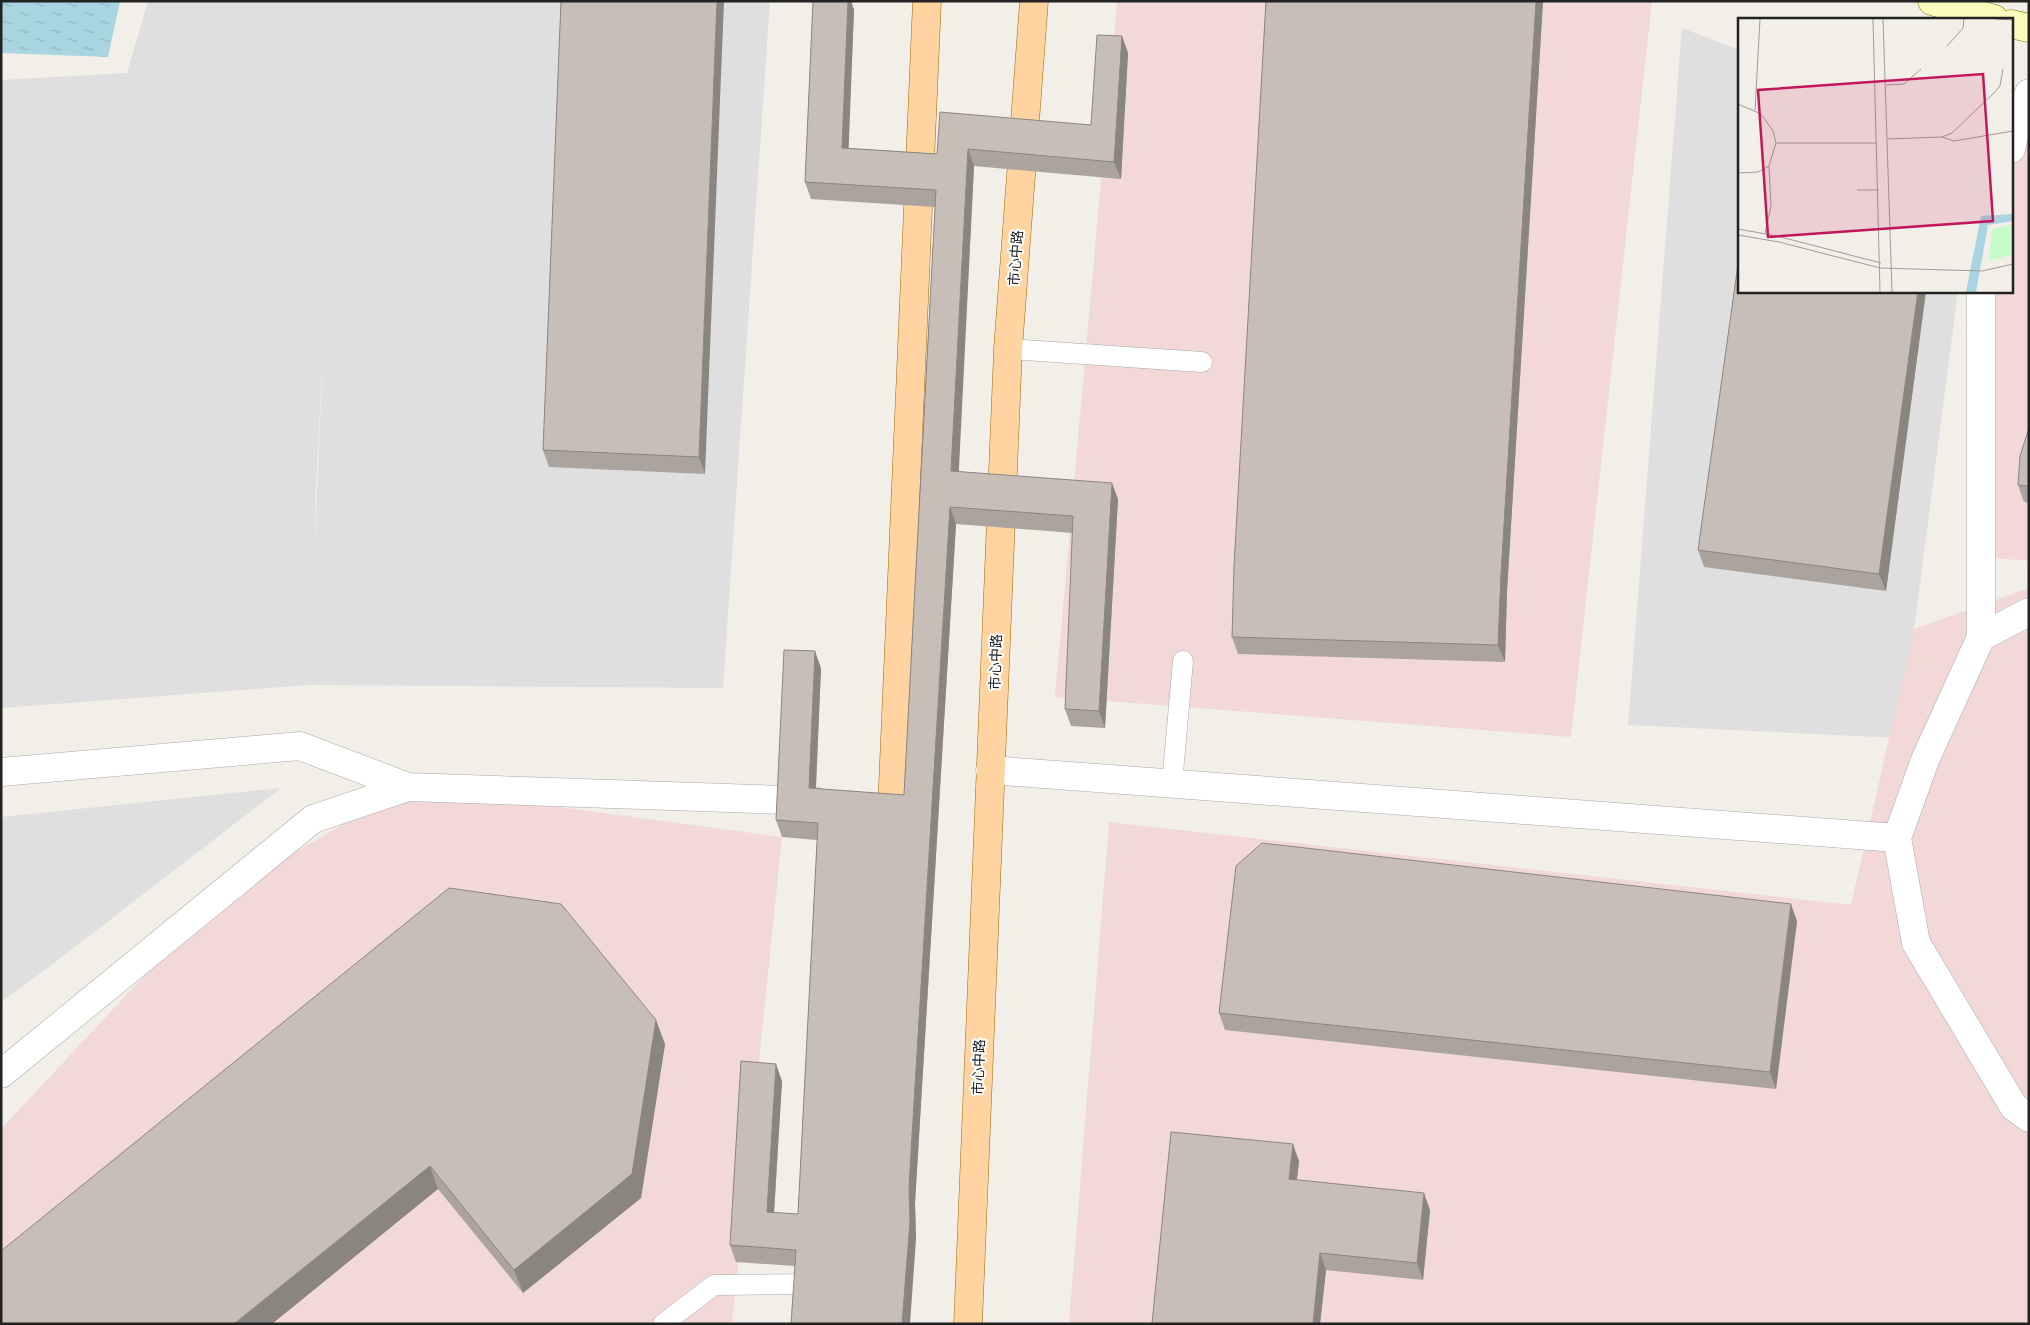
<svg xmlns="http://www.w3.org/2000/svg" width="2030" height="1325" font-family="Inter,'Noto Sans SC',sans-serif">
	<style>
		.residential { fill: #e0dfdf; fill-rule: evenodd }
		.commercial { fill: #f3d8d8 }
		.water { fill: url(#water-ripples) }
		.lines { fill: none; stroke-linecap: round; stroke-linejoin: round }
		.service-casing { stroke: #a9a9a9; stroke-width: 21 }
		.minor-casing { stroke: #a9a9a9; stroke-width: 29 }
		.secondary-casing { stroke: #768100; stroke-width: 29 }
		.primary-casing { stroke: #a06700; stroke-width: 29 }
		.service { stroke: #fff; stroke-width: 20 }
		.minor { stroke: #fff; stroke-width: 28 }
		.secondary { stroke: #fbfcbc; stroke-width: 28 }
		.primary { stroke: #ffd4a1; stroke-width: 28 }
		.wall { fill: #aba39d }
		.shaded-wall { fill: #8b8580 }
		.building { fill: #c7beb7; stroke: #8b8580 }
		.labels { text-anchor: middle; dominant-baseline: central; stroke-width: 4; stroke-linejoin: round; paint-order: stroke }
		.street-label { font-size: 14px; fill: #222; stroke: #fff }
		.inset-road { fill: none; stroke: #9f9d99; stroke-width: 1 }
		.view { fill: #c2185b; fill-opacity: 0.15; stroke: #c2185b; stroke-width: 2.5 }
		.inset-edge { fill: none; stroke: #222; stroke-width: 2.5 }
	</style>
	<defs>
		<pattern id="water-ripples" width="26" height="14" patternUnits="userSpaceOnUse" patternTransform="scale(1.25)"><rect width="26" height="14" fill="#a8d5e1"/><path d="M2 4q2-2 4 0t4 0M15 11q2-2 4 0t4 0" fill="none" stroke="#90b7c1"/></pattern>
	</defs>
	<rect width="100%" height="100%" fill="#f2efe8"/>
	<!-- residential -->
	<path class="residential" d="M148 1H770L723 688 309 685 1 708V80L127 73ZM324 329V330L314 560 316 486Z
		M1682 28 1739 50V291H1958L1900 738 1628 725Z
		M281 788 45 970 1 1002V817Z"/>
	<!-- commercial -->
	<path class="commercial" d="M1117 1H1652L1571 737 1055 697Z
		M2029 102V561L1982 557 1996 291H2011V159Z
		M2029 588V1324H1069L1109 822 1851 905 1914 629Z
		M408 787 782 837 732 1324H1V1129L219 896Z"/>
	<!-- water -->
	<path class="water" d="M1 1H120L108 57 1 53Z"/>
	<g class="lines">
		<defs>
			<path id="service" d="M1008 349 1202 362
				M1172 784 1183 661
				M663 1324 714 1285 820 1284"/>
			<path id="minor" d="M2011 149 2019 115 2029 93
				M1981 291V637
				M2029 612 1981 637 1925 760 1897 838 1916 943 2014 1107 2029 1118
				M990 770 1897 838
				M1 772 300 746 408 787 814 801
				M1 1074 313 819 408 787"/>
			<path id="secondary" d="M1932 1 1994 19
				M2011 24 2029 28"/>
			<path id="primary" d="M891 831 927 1
				M968 1324 1008 349 1034 1"/>
		</defs>
		<!-- service casing -->
		<use href="#service" class="service-casing"/>
		<!-- minor casing -->
		<use href="#minor" class="minor-casing"/>
		<!-- secondary casing -->
		<use href="#secondary" class="secondary-casing"/>
		<!-- primary casing -->
		<use href="#primary" class="primary-casing"/>
		<!-- service -->
		<use href="#service" class="service"/>
		<!-- minor -->
		<use href="#minor" class="minor"/>
		<!-- secondary -->
		<use href="#secondary" class="secondary"/>
		<!-- primary -->
		<use href="#primary" class="primary"/>
	</g>
	<!-- wall -->
	<path class="wall" d="M561 1 705 474 549 467 543 450Z
		M813 1H851L854 10 848 148 937 154 1091 125 1122 36 1128 53 1121 179 974 166 958 471 1118 499 1105 728 1071 726 1065 709 1073 533 956 524 915 1203 916 1239 795 1266 736 1262 730 1245 782 1081 774 1213 798 1214 817 840 782 837 776 820 821 668 816 789 904 795 935 207 811 199 805 182Z
		M1266 1H1543L1507 591 1505 662 1238 654 1232 637Z
		M1926 291 1886 591 1704 567 1698 550Z
		M2029 428V503L2024 502 2018 485Z
		M1797 921 1776 1089 1225 1030 1219 1013Z
		M665 1044 641 1198 523 1293 438 1189 1 1324Z
		M1299 1161 1297 1180 1430 1210 1423 1280 1326 1270 1320 1324H1152Z"/>
	<!-- shaded-wall -->
	<path class="shaded-wall" d="M717 1H724L705 474 699 457Z
		M848 1H851L854 10 848 165 842 148Z
		M1536 1H1543L1507 591 1505 662 1498 645 1501 574Z
		M1122 36 1128 53 1121 179 1114 162Z
		M968 149 974 166 958 488 951 471Z
		M1918 291H1926L1886 591 1879 574Z
		M1112 483 1118 499 1105 728 1099 711Z
		M950 507 956 524 915 1203 916 1239 910 1324H902L909 1186Z
		M815 651 821 668 815 805 809 788Z
		M1791 904 1797 921 1776 1089 1770 1072Z
		M656 1020 665 1044 641 1198 523 1293 514 1270Z
		M776 1064 782 1081 773 1229 767 1212Z
		M1293 1144 1299 1161 1295 1196 1289 1179Z
		M430 1166 438 1189 272 1324H234Z
		M1424 1193 1430 1210 1423 1280 1417 1263Z
		M1320 1253 1326 1270 1320 1324H1313Z"/>
	<!-- building -->
	<path class="building" d="M561 1H717L699 457 543 450Z
		M813 1H848L842 148 937 154 940 112 1091 125 1097 35 1122 36 1114 162 968 149 951 471 1112 483 1099 711 1065 709 1073 516 950 507 909 1186 910 1222 902 1324H791L796 1250 730 1245 741 1061 776 1064 767 1212 798 1214 818 823 776 820 784 650 815 651 809 788 904 795 936 190 805 182Z
		M1266 1H1536L1501 574 1498 645 1232 637 1234 566Z
		M1739 257V291H1918L1879 574 1698 550Z
		M2029 428V486L2018 485 2020 456Z
		M1262 843 1791 904 1770 1072 1219 1013 1236 866Z
		M449 888 561 904 656 1020 632 1174 514 1270 430 1166 234 1324H1V1251Z
		M1171 1132 1293 1144 1289 1179 1424 1193 1417 1263 1320 1253 1313 1324H1152Z"/>
	<g class="labels">
		<!-- street labels -->
		<g class="street-label">
			<text transform="translate(1015 258) rotate(-86)">市心中路</text>
			<text transform="translate(995 662) rotate(-88)">市心中路</text>
			<text transform="translate(978 1067) rotate(-88)">市心中路</text>
		</g>
	</g>
	<!-- overview -->
	<g transform="translate(1738 18)">
		<rect width="275" height="275" fill="#f2efe8"/>
		<path d="M275 206V236L251 243 254 211Z" fill="#c6fcc9"/>
		<path d="M275 196V203L250 207 238 274H228L243 198Z" fill="#a8d5e1"/>
		<path class="inset-road" d="M135 1 142 274M145 1 154 274M258 1 275 2M209 28 225 10 226 1M148 67 166 66 183 51M0 86 23 96 35 113 38 125 31 148 20 154 0 155M17 92 22 1M204 119 214 115 257 74 262 68 265 51M150 121 204 119 216 123 275 113M38 125H139M119 172H141M0 211 39 218 143 245M27 215 33 188 31 148M0 217 41 224 142 250 244 253 275 246"/>
		<path class="view" d="M245 56 255 203 30 219 20 72Z"/>
		<rect width="275" height="275" class="inset-edge"/>
	</g>
	<!-- border -->
	<rect width="2030" height="1325" fill="none" stroke="#222222" stroke-width="5"/>
</svg>
